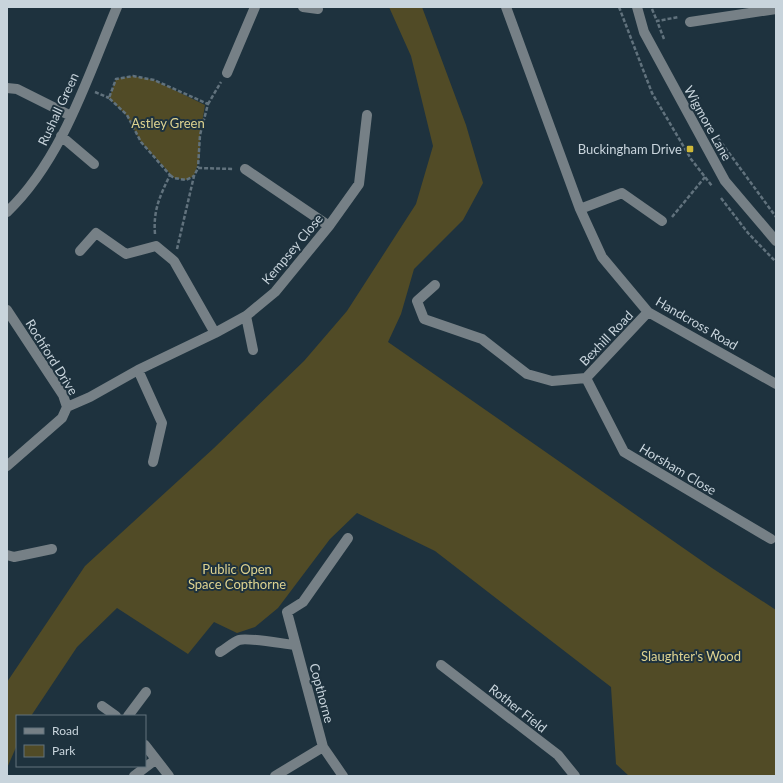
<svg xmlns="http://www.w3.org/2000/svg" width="783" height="783" font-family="Lato,sans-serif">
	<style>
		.green { fill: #514b26 }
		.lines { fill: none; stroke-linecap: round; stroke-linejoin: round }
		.path { stroke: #61727d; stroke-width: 2.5; stroke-dasharray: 4 2; stroke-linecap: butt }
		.minor { stroke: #768086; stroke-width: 10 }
		.poi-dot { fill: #ceb838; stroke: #1e323e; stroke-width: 1.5 }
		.labels { text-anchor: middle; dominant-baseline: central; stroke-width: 4; stroke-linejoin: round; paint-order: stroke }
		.street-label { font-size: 13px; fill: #c8d4dc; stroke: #1e323e }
		.park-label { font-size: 13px; fill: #ded390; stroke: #1e323e }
		.poi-label { font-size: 13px; fill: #c8d4dc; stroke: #1e323e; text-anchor: end }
	</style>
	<rect width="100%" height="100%" fill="#1e323e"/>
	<!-- green -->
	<path class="green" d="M389 7H422L466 125 483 183 463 220 414 269 401 314 388 342 712 568 776 610V776H629L616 764 611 687 435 551 357 513 330 539 278 608 255 627 237 633 214 622 188 654 117 608 77 647 31 716H17V745L7 768V682L85 566 214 448 304 361 347 311 416 204 433 146 411 56Z
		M133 76 154 80 205 105 200 135V157L194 176 186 180 174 178 141 142 126 115 109 98 116 79Z"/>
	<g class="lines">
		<!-- path -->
		<path class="path" d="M619 7 652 93 691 159 712 186
			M652 9 657 21
			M664 39 657 21 679 17
			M95 92 109 98
			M208 104 221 82
			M718 138 776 217
			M170 175 174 178 186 180 194 176
			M721 198 748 233 776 262
			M672 217 705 177
			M155 234C153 210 160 196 170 175L141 142 127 115 109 98 116 79 133 76 154 80 208 104 200 135 198 168
			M177 249 194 176 198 168 234 169"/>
		<!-- minor -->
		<path class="minor" d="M303 7 318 9
			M506 7 580 209 602 257 648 312 776 384
			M637 7 644 32 725 181 776 241
			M690 22 776 9
			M227 73 255 7
			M7 88 17 89 71 116
			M61 136 94 164
			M245 169 329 226
			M580 209 622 193 662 221
			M7 212C62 160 88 76 117 7
			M80 251 96 233 126 254 156 246 174 261 215 333
			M435 285 417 301 424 319 482 339 527 374 552 381 586 378 648 312
			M7 310 63 395 67 407 62 418 7 466
			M246 316 253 350
			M138 370 162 423 153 462
			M586 378 624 452 771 539
			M67 407 90 397 138 370 215 333 246 316 275 292 329 226 359 184 367 115
			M7 555 14 557 52 549
			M220 652C226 649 233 642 239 640 247 637 284 644 295 645
			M441 665 558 755 575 776
			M102 706 116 716
			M128 716 146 692
			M145 745 169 776
			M134 776 155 760
			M275 776 323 747
			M343 776 323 747 287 612 303 602 348 538"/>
	</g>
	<!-- markers -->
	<rect class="poi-dot" x="686" y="145" width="8" height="8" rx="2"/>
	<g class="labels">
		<!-- street labels -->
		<g class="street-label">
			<text transform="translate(58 109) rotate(-65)">Rushall Green</text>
			<text transform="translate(708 123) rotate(61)">Wigmore Lane</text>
			<text transform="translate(292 249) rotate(-50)">Kempsey Close</text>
			<text transform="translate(697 323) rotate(30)">Handcross Road</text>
			<text transform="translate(606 338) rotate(-46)">Bexhill Road</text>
			<text transform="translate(52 357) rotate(58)">Rochford Drive</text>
			<text transform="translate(678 469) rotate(31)">Horsham Close</text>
			<text transform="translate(322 693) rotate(75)">Copthorne</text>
			<text transform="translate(518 708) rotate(38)">Rother Field</text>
		</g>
		<!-- park labels -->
		<g class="park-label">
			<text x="168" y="123">Astley Green</text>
			<text x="237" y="569">Public Open<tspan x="237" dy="15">Space Copthorne</tspan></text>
			<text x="691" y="656">Slaughter's Wood</text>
		</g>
		<!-- poi labels -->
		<g class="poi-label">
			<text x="682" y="149">Buckingham Drive</text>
		</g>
	</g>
	<!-- border -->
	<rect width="783" height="783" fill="none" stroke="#c8d4dc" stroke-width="16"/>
	<!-- legend -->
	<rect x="16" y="715" width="130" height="52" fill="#1e323e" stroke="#62737d"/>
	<rect x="24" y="728" width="20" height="6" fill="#768086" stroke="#62737d"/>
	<text x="52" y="735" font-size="12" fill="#c8d4dc">Road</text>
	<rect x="24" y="745" width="20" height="12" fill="#514b26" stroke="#62737d"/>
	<text x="52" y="755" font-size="12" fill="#c8d4dc">Park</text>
</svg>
